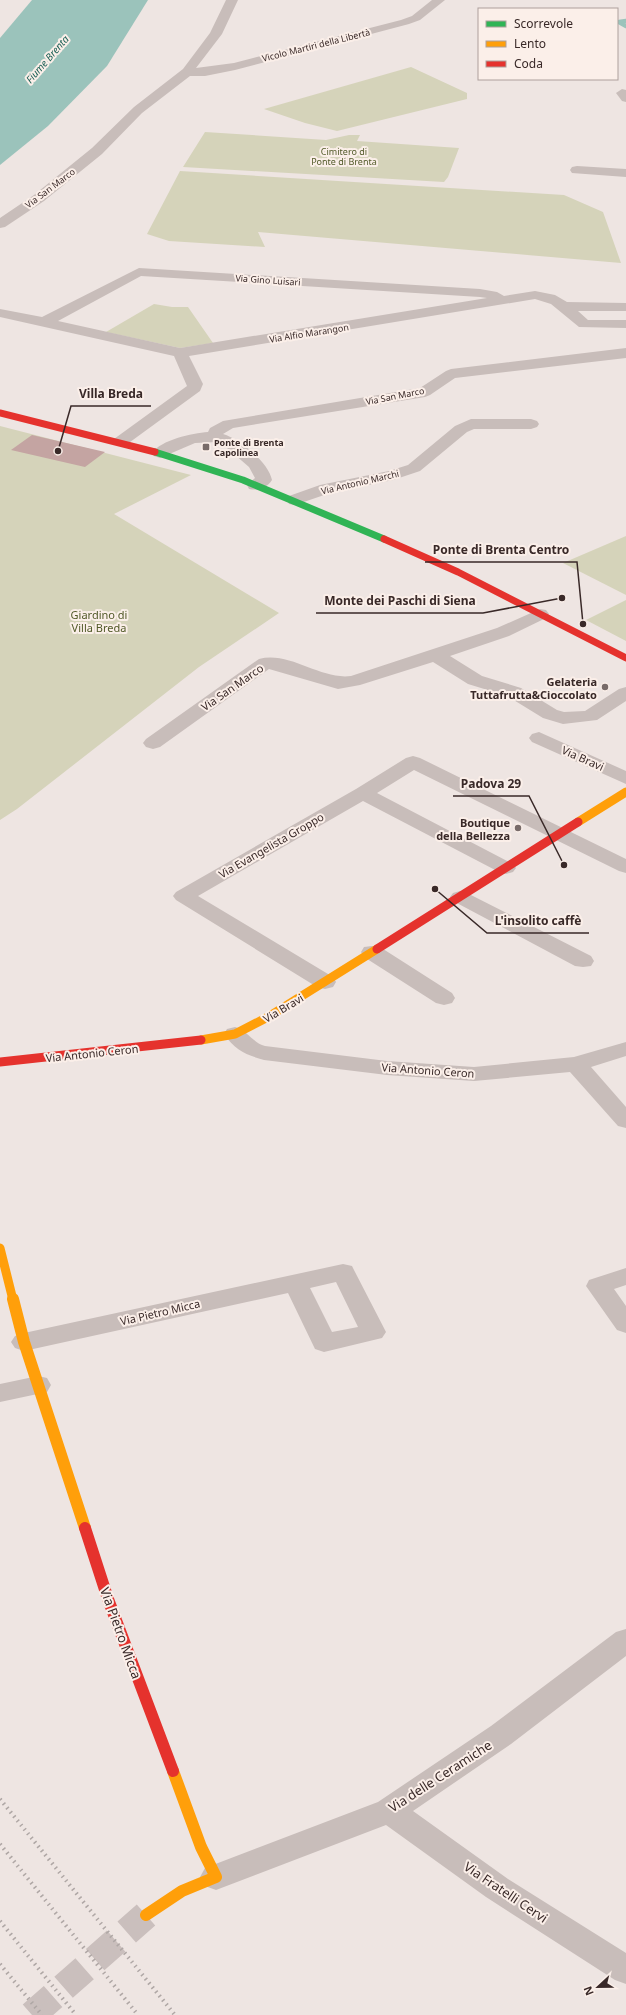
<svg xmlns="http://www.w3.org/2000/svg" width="626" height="2015" font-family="'Noto Sans',sans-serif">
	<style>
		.green { fill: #d5d3ba }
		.water { fill: #9bc3bb }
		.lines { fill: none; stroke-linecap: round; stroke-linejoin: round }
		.stream { stroke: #9bc3bb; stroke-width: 4.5 }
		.building { fill: #c4a4a2 }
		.secondary-tunnel { stroke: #cabfbd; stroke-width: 28; stroke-dasharray: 28 14; stroke-linecap: butt }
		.street { fill: #c8bdba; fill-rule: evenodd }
		.fast { stroke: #30b455; stroke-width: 7 }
		.slow-far1 { stroke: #ff9f0a; stroke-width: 9 }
		.slow { stroke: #ff9f0a; stroke-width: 12 }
		.jam-far2 { stroke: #e5322d; stroke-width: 7 }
		.jam-far1 { stroke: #e5322d; stroke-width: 9 }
		.jam { stroke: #e5322d; stroke-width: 12 }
		.rail { stroke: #afa7a5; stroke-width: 4; stroke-dasharray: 1.5 4; stroke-linecap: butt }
		.poi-dot { fill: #786b69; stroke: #fbefe9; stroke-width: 1.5 }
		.labels { text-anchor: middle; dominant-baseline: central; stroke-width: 4; stroke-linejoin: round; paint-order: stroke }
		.far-street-label { font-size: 9px; fill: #392928; stroke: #fbefe9 }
		.far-park-label { font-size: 9px; fill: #525a29; stroke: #fbefe9 }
		.far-poi-label { font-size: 9px; font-weight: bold; fill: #392928; stroke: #fbefe9; text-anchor: start }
		.far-water-label { font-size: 10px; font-style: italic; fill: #195f54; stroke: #fbefe9 }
		.park-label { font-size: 11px; fill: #525a29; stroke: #fbefe9 }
		.poi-label { font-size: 11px; font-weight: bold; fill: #392928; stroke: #fbefe9; text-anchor: end }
		.street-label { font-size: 11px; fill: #392928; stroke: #fbefe9 }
		.near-street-label { font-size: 13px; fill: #392928; stroke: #fbefe9 }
		.leader { fill: none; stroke: #392928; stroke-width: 1.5 }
		.callout-dot { fill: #392928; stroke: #fbefe9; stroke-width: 1.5 }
		.callout-label { font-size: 12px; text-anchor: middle; font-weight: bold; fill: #392928; stroke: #fbefe9; stroke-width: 4; stroke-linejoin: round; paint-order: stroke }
	</style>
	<rect width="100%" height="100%" fill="#eee5e2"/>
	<!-- green -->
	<path class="green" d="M411 67 467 93V99L337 131 305 123 264 109Z
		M205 132 326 140 349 135H360L357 141 459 148 448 177 444 182 183 167Z
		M180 171 564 195 603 212 621 263 258 232 265 247 169 241 147 234Z
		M154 304 172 307H188L213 343 180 348 106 332Z
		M0 426 191 475 114 514 279 613 199 667 17 809 0 820Z
		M626 536V595L563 563Z
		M626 600V641L586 620Z"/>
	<!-- water -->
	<path class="water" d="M32 0H148L107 66 48 126 0 165V38Z"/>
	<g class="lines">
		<!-- stream -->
		<path class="stream" d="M626 21 619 22 626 26"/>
	</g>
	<!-- building -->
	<path class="building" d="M32 435 105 452 85 467 11 450Z"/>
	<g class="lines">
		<!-- secondary-tunnel -->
		<path class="secondary-tunnel" d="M32 2015 146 1915"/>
		<!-- street -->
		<path class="street" d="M226 0H238L222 34 196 68 234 63 401 20 412 16 432 0H445L420 20 409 24 235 70 205 76H190L142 113 102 154 44 201 5 227 0 228V218L34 195 92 148 134 107 183 69 210 33Z
			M622 89 626 90V102L622 101 616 93Z
			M577 166 626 169V177L572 173 570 170 572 167Z
			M139 268 480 289 497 292 504 296 535 291 555 295 567 302 626 303V311H578L588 320H626V328L579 327 551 304 535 299 189 356 203 384 200 391 126 445H114L112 442 114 439 187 386 174 356 0 317V309L42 317ZM141 276 480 297 487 298 180 348 58 321Z
			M626 348V358L455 378 430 395 425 397 233 428 223 434C240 439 268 462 272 480 267 488 258 491 249 489L247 485 255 478 249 467 227 448 216 442 195 443 160 458 154 456 152 453C161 440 192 433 208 432L210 428 223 421 420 388 446 371 451 369Z
			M471 419H531L537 421 539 424 537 427 531 429H474L467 432 420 471 393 480 330 493 295 505 289 504 287 500 289 496 320 485 389 471 408 465 455 426Z
			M540 609 546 610 549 614 546 618 509 636 450 656 482 676 521 688 557 710 564 712 585 711 619 689 626 687V701L597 720 563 724 543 718 507 696 468 684 433 662 360 685 338 689 269 669 160 747 153 749 146 747 143 743 146 739 259 659C290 651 320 680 351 676L497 628Z
			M539 732 626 771V784L532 742 529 738 532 734Z
			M413 756 420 758 626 859V873L619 871 414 770 377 793 513 864 516 868 513 872 506 874 499 872 363 801 198 896 333 977 336 982 333 987 325 989 317 987 176 900 173 896 176 892 356 789 406 758Z
			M460 891 467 893 591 956 594 961 591 966 583 967 575 966 453 901 450 897 453 893Z
			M372 946 380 947 452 993 455 998 452 1003 444 1005 436 1003 364 957 361 952 364 947Z
			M235 1027C247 1030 253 1043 265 1046L387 1061 474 1067 574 1057 626 1042V1056L591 1067 626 1107V1128L618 1126 570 1072 474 1081 387 1075 264 1060C246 1055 235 1050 224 1034L227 1029Z
			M343 1264 352 1266 355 1272 386 1332 382 1338 324 1352 315 1349 288 1293 24 1351 15 1348 11 1342 15 1336 24 1333ZM336 1282 358 1327 332 1332 310 1288Z
			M626 1268V1285L614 1289 626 1306V1333L617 1330 586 1286 589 1280Z
			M38 1376 47 1378 51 1385 47 1392 0 1402V1384Z
			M626 1629V1656L511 1744 413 1811 508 1879 626 1953V1984L615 1980 486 1897 386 1825 216 1890 205 1886 200 1877 205 1868 378 1802 491 1726 616 1632Z"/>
		<!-- fast -->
		<path class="fast" d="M155 452 243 480 384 539"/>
		<!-- slow-far1 -->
		<path class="slow-far1" d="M578 822 626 792
			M201 1040 235 1034 268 1017 377 949
			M0 1248 13 1300"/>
		<!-- slow -->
		<path class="slow" d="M13 1299 24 1342 85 1528
			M146 1915 182 1891 216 1877 201 1847 173 1771"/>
		<!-- jam-far2 -->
		<path class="jam-far2" d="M0 413 155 452
			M384 539 458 572 626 658"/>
		<!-- jam-far1 -->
		<path class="jam-far1" d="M377 949 578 822
			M0 1062 201 1040"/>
		<!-- jam -->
		<path class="jam" d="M85 1528 108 1599 173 1771"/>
		<!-- rail -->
		<path class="rail" d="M0 1799 175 2015
			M0 1844 138 2015
			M0 1921 76 2015
			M0 1964 42 2015"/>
	</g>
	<!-- markers -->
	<g class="poi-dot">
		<rect x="202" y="443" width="8" height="8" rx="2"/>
		<circle cx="605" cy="687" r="4"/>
		<circle cx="518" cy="828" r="4"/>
	</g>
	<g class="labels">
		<!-- far-street labels -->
		<g class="far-street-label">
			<text transform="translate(316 45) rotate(-14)">Vicolo Martiri della Libertà</text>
			<text transform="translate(50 188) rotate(-37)">Via San Marco</text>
			<text transform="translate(268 280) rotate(4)">Via Gino Luisari</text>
			<text transform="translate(309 333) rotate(-9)">Via Alfio Marangon</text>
			<text transform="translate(395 396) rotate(-11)">Via San Marco</text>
			<text transform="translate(360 482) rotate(-13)">Via Antonio Marchi</text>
		</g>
		<!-- far-park labels -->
		<g class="far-park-label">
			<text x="344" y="151">Cimitero di<tspan x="344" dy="10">Ponte di Brenta</tspan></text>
		</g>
		<!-- far-poi labels -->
		<g class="far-poi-label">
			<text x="214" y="442">Ponte di Brenta<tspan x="214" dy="10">Capolinea</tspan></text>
		</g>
		<!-- far-water labels -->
		<g class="far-water-label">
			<text transform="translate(47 59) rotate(-49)">Fiume Brenta</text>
		</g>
		<!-- park labels -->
		<g class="park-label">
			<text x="99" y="614">Giardino di<tspan x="99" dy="13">Villa Breda</tspan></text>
		</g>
		<!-- poi labels -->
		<g class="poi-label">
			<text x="597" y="681">Gelateria<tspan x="597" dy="13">Tuttafrutta&amp;Cioccolato</tspan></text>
			<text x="510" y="822">Boutique<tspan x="510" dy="13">della Bellezza</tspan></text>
		</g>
		<!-- street labels -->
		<g class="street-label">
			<text transform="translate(232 687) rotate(-35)">Via San Marco</text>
			<text transform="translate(583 758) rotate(24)">Via Bravi</text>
			<text transform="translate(271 845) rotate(-30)">Via Evangelista Groppo</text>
			<text transform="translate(283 1008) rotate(-31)">Via Bravi</text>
			<text transform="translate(92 1053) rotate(-6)">Via Antonio Ceron</text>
			<text transform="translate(428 1070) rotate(4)">Via Antonio Ceron</text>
			<text transform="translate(160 1312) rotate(-13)">Via Pietro Micca</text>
		</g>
		<!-- near-street labels -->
		<g class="near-street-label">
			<text transform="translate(121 1633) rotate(70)">Via Pietro Micca</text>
			<text transform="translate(440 1776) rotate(-33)">Via delle Ceramiche</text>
			<text transform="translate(506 1892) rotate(34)">Via Fratelli Cervi</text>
		</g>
	</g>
	<!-- callouts -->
	<path class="leader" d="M58 451L71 406H151M583 624L577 562H425M562 598L483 613H316M564 865L529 796H453M435 889L487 933H589"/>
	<g class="callout-dot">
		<circle cx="58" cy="451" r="4"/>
		<circle cx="583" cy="624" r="4"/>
		<circle cx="562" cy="598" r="4"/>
		<circle cx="564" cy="865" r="4"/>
		<circle cx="435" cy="889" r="4"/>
	</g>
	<g class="callout-label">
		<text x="111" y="398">Villa Breda</text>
		<text x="501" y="554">Ponte di Brenta Centro</text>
		<text x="400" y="605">Monte dei Paschi di Siena</text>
		<text x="491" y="788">Padova 29</text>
		<text x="538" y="925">L'insolito caffè</text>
	</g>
	<!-- legend -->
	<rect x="478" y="8" width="140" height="72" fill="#fbefe9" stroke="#ada09c"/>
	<rect x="486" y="21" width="20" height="6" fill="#30b455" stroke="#ada09c"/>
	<text x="514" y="28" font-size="12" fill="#392928">Scorrevole</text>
	<rect x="486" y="41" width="20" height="6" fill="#ff9f0a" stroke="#ada09c"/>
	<text x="514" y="48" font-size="12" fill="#392928">Lento</text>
	<rect x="486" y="61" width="20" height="6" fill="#e5322d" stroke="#ada09c"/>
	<text x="514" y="68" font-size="12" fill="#392928">Coda</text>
	<!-- north arrow -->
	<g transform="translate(598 1987) rotate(248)" stroke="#fbefe9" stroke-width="3" paint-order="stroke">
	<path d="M0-3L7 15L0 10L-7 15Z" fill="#392928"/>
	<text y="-6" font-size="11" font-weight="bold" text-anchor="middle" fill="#392928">N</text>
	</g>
</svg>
